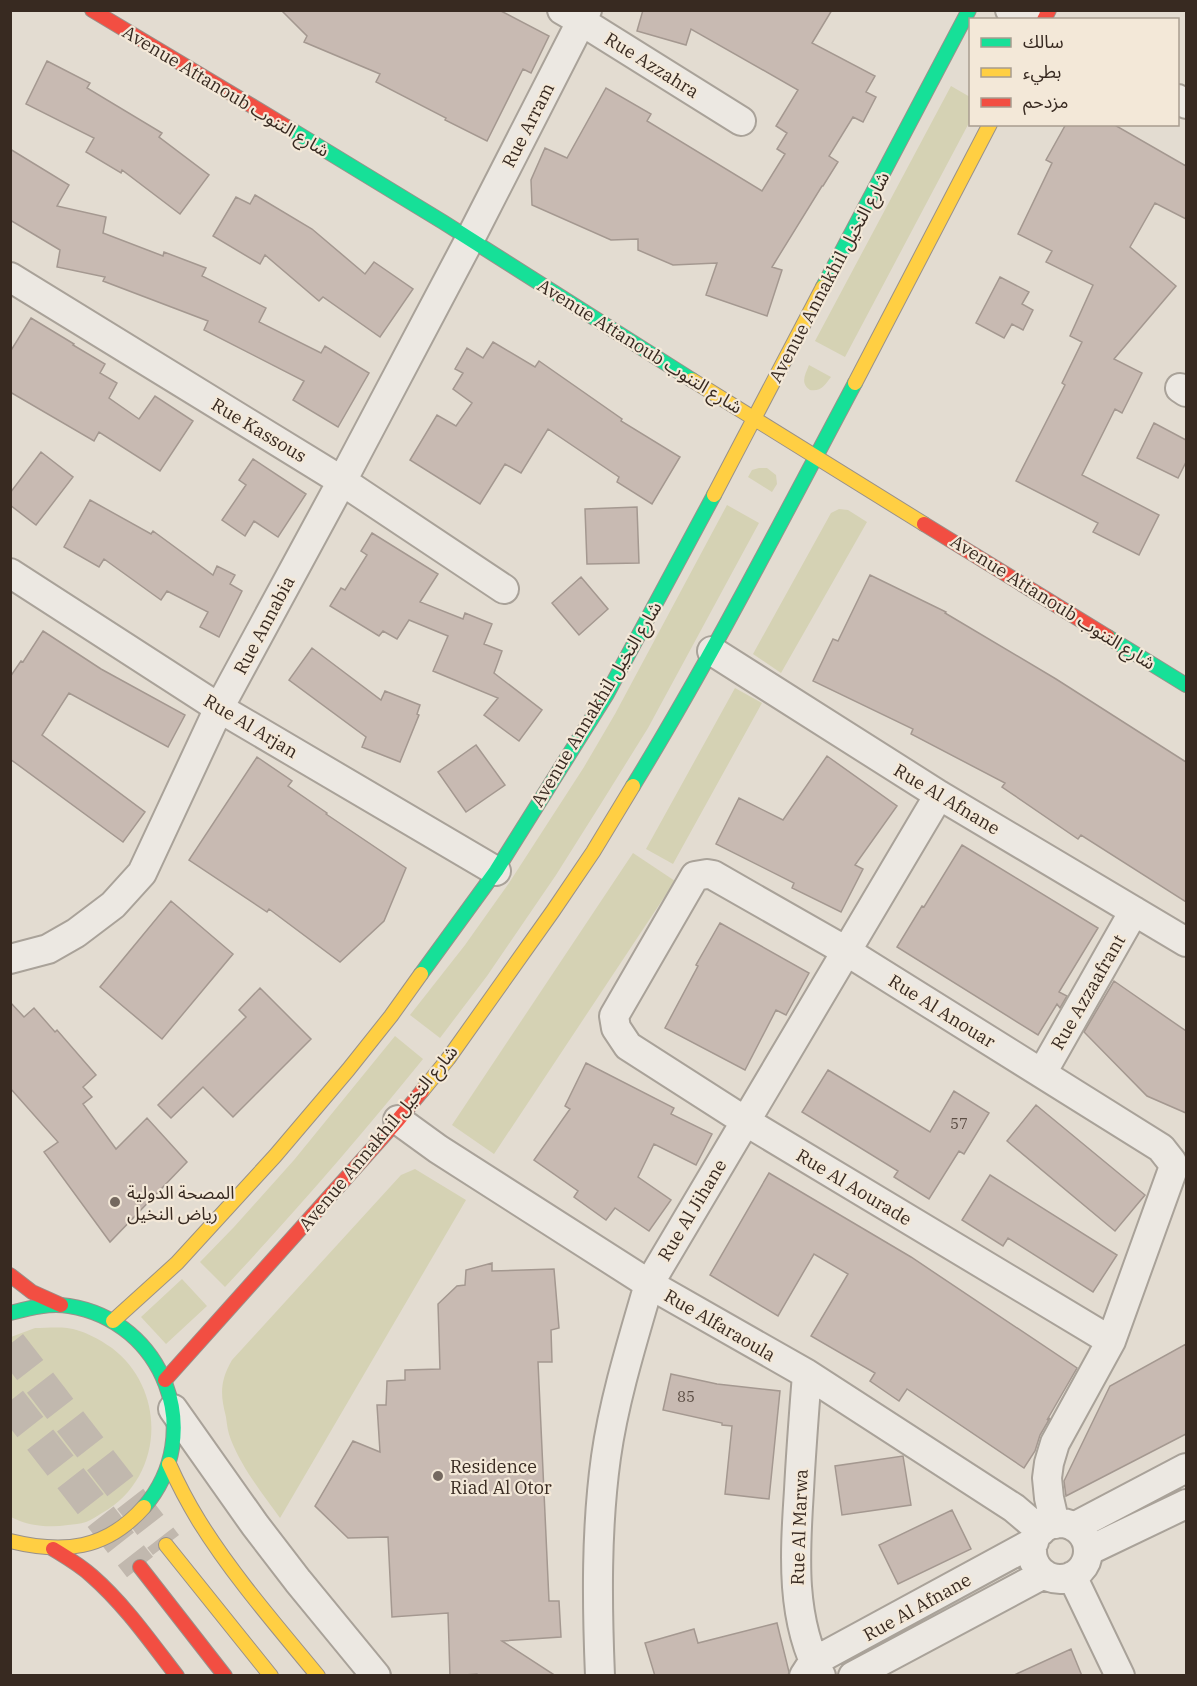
<svg xmlns="http://www.w3.org/2000/svg" width="1197" height="1686" font-family="'IBM Plex Serif','Noto Sans Arabic',serif">
	<style>
		.green { fill: #d5d2b4 }
		.building { fill: #c8bab2; stroke: #a49890; stroke-width: 1.5 }
		.lines { fill: none; stroke-linecap: round; stroke-linejoin: round }
		.highway-tunnel { stroke: #c1b8ae; stroke-width: 33; stroke-dasharray: 33 16; stroke-linecap: butt }
		.street-casing { stroke: #a9a299; stroke-width: 32 }
		.fast-casing { stroke: #99918a; stroke-width: 16 }
		.slow-casing { stroke: #99918a; stroke-width: 16 }
		.jam-casing { stroke: #99918a; stroke-width: 16 }
		.street { stroke: #ece8e2; stroke-width: 28 }
		.fast { stroke: #16e098; stroke-width: 14 }
		.slow { stroke: #ffcf43; stroke-width: 14 }
		.jam { stroke: #f24e42; stroke-width: 14 }
		.poi-dot { fill: #74685f; stroke: #f3e8d8; stroke-width: 2 }
		.labels { text-anchor: middle; dominant-baseline: central; stroke-width: 4.5; stroke-linejoin: round; paint-order: stroke }
		.number-label { font-size: 15px; fill: #5c4e45 }
		.street-label { font-size: 18px; fill: #382a21; stroke: #f3e8d8 }
		.poi-label { font-size: 18px; fill: #382a21; stroke: #f3e8d8; text-anchor: start }
	</style>
	<rect width="100%" height="100%" fill="#e3dcd1"/>
	<!-- green -->
	<path class="green" d="M951 86 970 97V121L845 357 815 341Z
		M809 365 831 377C825 385 821 392 810 390 800 383 805 375 809 365Z
		M759 468H767L776 475 777 484 772 492 748 477 752 470Z
		M727 505 759 523 648 728 602 802 556 875 487 976 440 1038 410 1015 465 945 509 883 584 767 615 714Z
		M839 509 848 510 867 522 781 673 753 654 831 513Z
		M735 688 762 703 673 864 646 849Z
		M633 853 675 881 494 1154 452 1125Z
		M395 1036 423 1059C360 1137 294 1213 225 1287L200 1262 234 1227 294 1160Z
		M415 1169 466 1200 280 1518C262 1493 242 1468 231 1440 228 1433 227 1425 226 1417 220 1394 220 1381 232 1360L401 1175Z
		M182 1279 207 1306 166 1344 141 1317Z
		M35 1328C45 1328 57 1327 67 1328 83 1330 99 1339 112 1348 168 1391 164 1478 102 1513 97 1516 91 1520 86 1522 80 1524 74 1524 68 1525 49 1528 28 1526 11 1517V1337Z"/>
	<!-- building -->
	<path class="building" d="M281 10H499L549 36 531 73 523 69 487 141 445 120 446 118 376 82 380 74 304 42 307 36Z
		M643 10H832L812 43 875 76 866 92 876 97 863 122 853 117 829 156 838 162 823 186H822L772 267 782 270 767 316 706 295 717 263 673 265 638 250V239L611 240 532 205 531 180 545 148 567 158 606 88 651 114 647 121 762 191 785 154 777 149 787 133 776 126 798 90 691 29 686 45 637 31Z
		M47 61 90 83 87 88 162 133 159 137 209 175 180 214 122 170 121 173 86 152 94 138 26 104Z
		M1066 124H1113L1186 166V219L1155 203 1130 247 1176 286 1114 359 1142 373 1122 413 1115 409 1082 475 1159 515 1139 555 1093 532 1098 523 1016 481 1065 385 1062 383 1082 342 1070 336 1093 285 1046 262 1052 251 1018 234 1052 163 1046 160Z
		M10 149 69 185 57 206 106 217 103 233 163 256 164 252 206 268 202 276 266 308 259 322 321 353 325 346 369 373 338 427 293 400 304 381 204 330 208 321 103 281 105 277 57 267 60 250 10 220Z
		M255 195 312 229 365 274 374 262 413 289 380 337 323 297 319 301 265 255 260 264 213 236 236 197 250 204Z
		M1000 277 1029 292 1022 304 1033 310 1023 330 1012 324 1004 338 976 323Z
		M31 318 74 344 73 345 105 364 100 373 117 383 109 398 139 419 155 396 193 421 160 471 99 432 94 441 10 392V352Z
		M493 342 535 367 539 361 622 419 621 421 680 457 652 504 617 482 619 477 548 429 521 473 505 464 480 504 410 460 437 415 456 426 472 403 453 389 463 373 455 369 467 348 483 358Z
		M1154 423 1186 440V462L1178 478 1137 458Z
		M41 452 73 477 36 525 10 505V493Z
		M253 459 306 494 278 537 254 521 245 536 222 520 246 485 239 480Z
		M90 500 151 534 153 531 213 575 217 566 235 575 230 584 242 591 219 637 200 627 208 612 167 591 161 600 104 559 99 567 64 547Z
		M637 507 639 563 587 564 585 509Z
		M372 533 438 574 420 602 463 619 465 613 492 624 484 644 502 651 494 673 542 710 519 741 484 715 498 698 433 671 448 636 409 620 397 639 383 631 379 636 330 606 341 588 345 590 367 555 361 551Z
		M870 575 946 612 945 613 1056 679 1186 762V902L1081 835 1078 839 1002 787 1005 783 911 734 913 729 813 681 833 639 838 641Z
		M581 577 608 609 579 635 552 603Z
		M43 631 101 669 185 715 168 747 69 693 42 735 145 812 123 842 10 759V677L21 661 23 662Z
		M312 648 381 700 385 691 420 705 417 714 419 715 400 762 362 747 366 737 289 680Z
		M476 745 505 785 466 812 438 772Z
		M827 756 897 806 855 865 863 869 841 912 792 888 794 883 716 844 739 798 783 820Z
		M257 757 292 781 288 786 327 813 326 814 406 868 384 921 340 962 269 909 267 912 189 860Z
		M962 845 1098 928 1059 992 1067 996 1060 1008 1057 1004 1038 1035 897 947 922 906 924 907Z
		M171 901 233 954 162 1039 100 987Z
		M720 923 809 973 786 1015 776 1010 745 1070 665 1028 698 966 696 965Z
		M1114 981 1186 1031V1113L1147 1096 1084 1032Z
		M260 988 311 1039 233 1117 203 1087 171 1118 158 1105 246 1017 239 1010Z
		M10 1002 24 1017 34 1008 55 1032 57 1030 96 1075 83 1087 92 1097 83 1104 116 1149 147 1118 187 1162 110 1242 44 1152 58 1142 10 1088Z
		M586 1063 674 1108 671 1114 712 1134 696 1165 654 1144 638 1177 671 1200 649 1231 615 1208 606 1220 574 1197 578 1191 534 1160 570 1109 565 1106Z
		M828 1070 930 1132 954 1091 989 1113 964 1154 959 1151 929 1199 894 1177 898 1171 802 1112Z
		M1036 1105 1145 1195 1115 1231 1007 1141Z
		M769 1173 911 1257 1077 1368 1047 1420 1050 1418 1040 1435 1035 1451 1024 1468 907 1389 899 1401 870 1381 875 1373 811 1336 848 1274 814 1254 778 1316 710 1275Z
		M990 1175 1117 1255 1093 1292 1008 1238 1003 1246 962 1220Z
		M492 1263V1271L554 1269 559 1328 551 1330 552 1362H538L549 1601H559L561 1637 502 1641 556 1676H478L477 1674 450 1676 448 1613 392 1617 388 1537 348 1538 315 1506 353 1441 380 1452 377 1405H386L387 1381 405 1380V1370L440 1369 438 1304 457 1286 465 1285 466 1270Z
		M1186 1344V1434L1066 1496 1064 1481 1110 1386Z
		M671 1374 717 1384 780 1391 769 1499 725 1494 732 1426 722 1425V1423L663 1410Z
		M903 1456 911 1505 842 1515 835 1466Z
		M952 1510 971 1549 898 1584 879 1545Z
		M777 1623 789 1672 788 1676H655L645 1643 694 1629 698 1643Z
		M1071 1649 1082 1676H1012Z"/>
	<g class="lines">
		<!-- highway-tunnel -->
		<path class="highway-tunnel" d="M10 1344 166 1545
			M10 1401 140 1567"/>
		<defs>
			<path id="street" d="M562 10 581 21 741 121
				M1010 10 1028 20
				M1178 99 1186 104
				M10 277 342 481 504 589
				M1180 388 1186 392
				M10 573 219 708 496 871
				M712 651 939 795 1186 942
				M10 959 48 949 76 933 113 905 142 873 219 708 342 481 470 239 587 10
				M1042 1073 1134 911
				M398 1120 438 1149 649 1284 807 1374 1014 1508 1041 1531
				M807 1374C804 1413 801 1451 799 1490 795 1552 790 1619 821 1676
				M173 1409 255 1525 298 1581 376 1676
				M1032 1551a28 28 0 1 1 56 0a28 28 0 1 1-56 0Z
				M1055 1524 1049 1498 1047 1478 1049 1463 1055 1443 1111 1341 1173 1169 1172 1162 1161 1148 846 951 713 875 707 874 695 876 614 1016 616 1028 628 1046 745 1121 1111 1341
				M1074 1527 1186 1468
				M1088 1551 1186 1504
				M1072 1576 1120 1676
				M600 1676C597 1603 596 1529 606 1457 614 1400 633 1339 649 1284L939 795
				M804 1676 813 1662 1034 1542
				M853 1676 1044 1574"/>
			<path id="fast" d="M287 127 443 222 692 380
				M823 287 969 10
				M1108 637 1186 685
				M633 786C713 655 783 518 855 383
				M421 974 496 871 607 694 714 495
				M10 1313C30 1308 48 1303 69 1306 164 1321 207 1434 144 1507"/>
			<path id="slow" d="M692 380 924 524
				M855 383 990 124
				M714 495 823 287
				M422 1091 448 1059 553 911 593 852 633 786
				M113 1321 177 1263 275 1156 348 1070 391 1016 421 974
				M169 1464C178 1484 188 1503 199 1521 234 1577 277 1626 318 1676
				M10 1541C63 1554 106 1550 144 1507
				M166 1545 271 1676"/>
			<path id="jam" d="M92 10 287 127
				M1044 20 1049 10
				M924 524 1108 637
				M10 1275 32 1292 61 1305
				M165 1380 398 1120 422 1091
				M53 1549C66 1557 80 1565 92 1576 125 1605 150 1641 177 1676
				M140 1567 225 1676"/>
		</defs>
		<!-- street casing -->
		<use href="#street" class="street-casing"/>
		<!-- fast casing -->
		<use href="#fast" class="fast-casing"/>
		<!-- slow casing -->
		<use href="#slow" class="slow-casing"/>
		<!-- jam casing -->
		<use href="#jam" class="jam-casing"/>
		<!-- street -->
		<use href="#street" class="street"/>
		<!-- fast -->
		<use href="#fast" class="fast"/>
		<!-- slow -->
		<use href="#slow" class="slow"/>
		<!-- jam -->
		<use href="#jam" class="jam"/>
	</g>
	<!-- markers -->
	<g class="poi-dot">
		<circle cx="115" cy="1202" r="6"/>
		<circle cx="438" cy="1476" r="6"/>
	</g>
	<g class="labels">
		<!-- number labels -->
		<g class="number-label">
			<text x="959" y="1123">57</text>
			<text x="686" y="1396">85</text>
		</g>
		<!-- street labels -->
		<g class="street-label">
			<text transform="translate(652 65) rotate(32)">Rue Azzahra</text>
			<text transform="translate(226 91) rotate(31)">Avenue Attanoub شارع التنوب</text>
			<text transform="translate(528 125) rotate(-63)">Rue Arram</text>
			<text transform="translate(829 277) rotate(-62)">Avenue Annakhil شارع النخيل</text>
			<text transform="translate(640 346) rotate(32)">Avenue Attanoub شارع التنوب</text>
			<text transform="translate(259 430) rotate(31)">Rue Kassous</text>
			<text transform="translate(1053 602) rotate(32)">Avenue Attanoub شارع التنوب</text>
			<text transform="translate(264 625) rotate(-62)">Rue Annabia</text>
			<text transform="translate(596 704) rotate(-59)">Avenue Annakhil شارع النخيل</text>
			<text transform="translate(251 726) rotate(31)">Rue Al Arjan</text>
			<text transform="translate(947 799) rotate(31)">Rue Al Afnane</text>
			<text transform="translate(1088 992) rotate(-60)">Rue Azzaafrant</text>
			<text transform="translate(942 1011) rotate(32)">Rue Al Anouar</text>
			<text transform="translate(378 1138) rotate(-50)">Avenue Annakhil شارع النخيل</text>
			<text transform="translate(854 1187) rotate(31)">Rue Al Aourade</text>
			<text transform="translate(692 1210) rotate(-59)">Rue Al Jihane</text>
			<text transform="translate(720 1325) rotate(30)">Rue Alfaraoula</text>
			<text transform="translate(799 1527) rotate(-88)">Rue Al Marwa</text>
			<text transform="translate(917 1607) rotate(-29)">Rue Al Afnane</text>
		</g>
		<!-- poi labels -->
		<g class="poi-label">
			<text x="127" y="1192">المصحة الدولية<tspan x="127" dy="21">رياض النخيل</tspan></text>
			<text x="450" y="1466">Residence<tspan x="450" dy="21">Riad Al Otor</tspan></text>
		</g>
	</g>
	<!-- border -->
	<rect width="1197" height="1686" fill="none" stroke="#382a21" stroke-width="24"/>
	<!-- legend -->
	<rect x="969" y="18" width="210" height="108" fill="#f3e8d8" stroke="#a89c8f" stroke-width="1.5"/>
	<rect x="981" y="38" width="30" height="9" fill="#16e098" stroke="#a89c8f" stroke-width="1.5"/>
	<text x="1023" y="48" font-size="18" fill="#382a21">سالك</text>
	<rect x="981" y="68" width="30" height="9" fill="#ffcf43" stroke="#a89c8f" stroke-width="1.5"/>
	<text x="1023" y="78" font-size="18" fill="#382a21">بطيء</text>
	<rect x="981" y="98" width="30" height="9" fill="#f24e42" stroke="#a89c8f" stroke-width="1.5"/>
	<text x="1023" y="108" font-size="18" fill="#382a21">مزدحم</text>
</svg>
